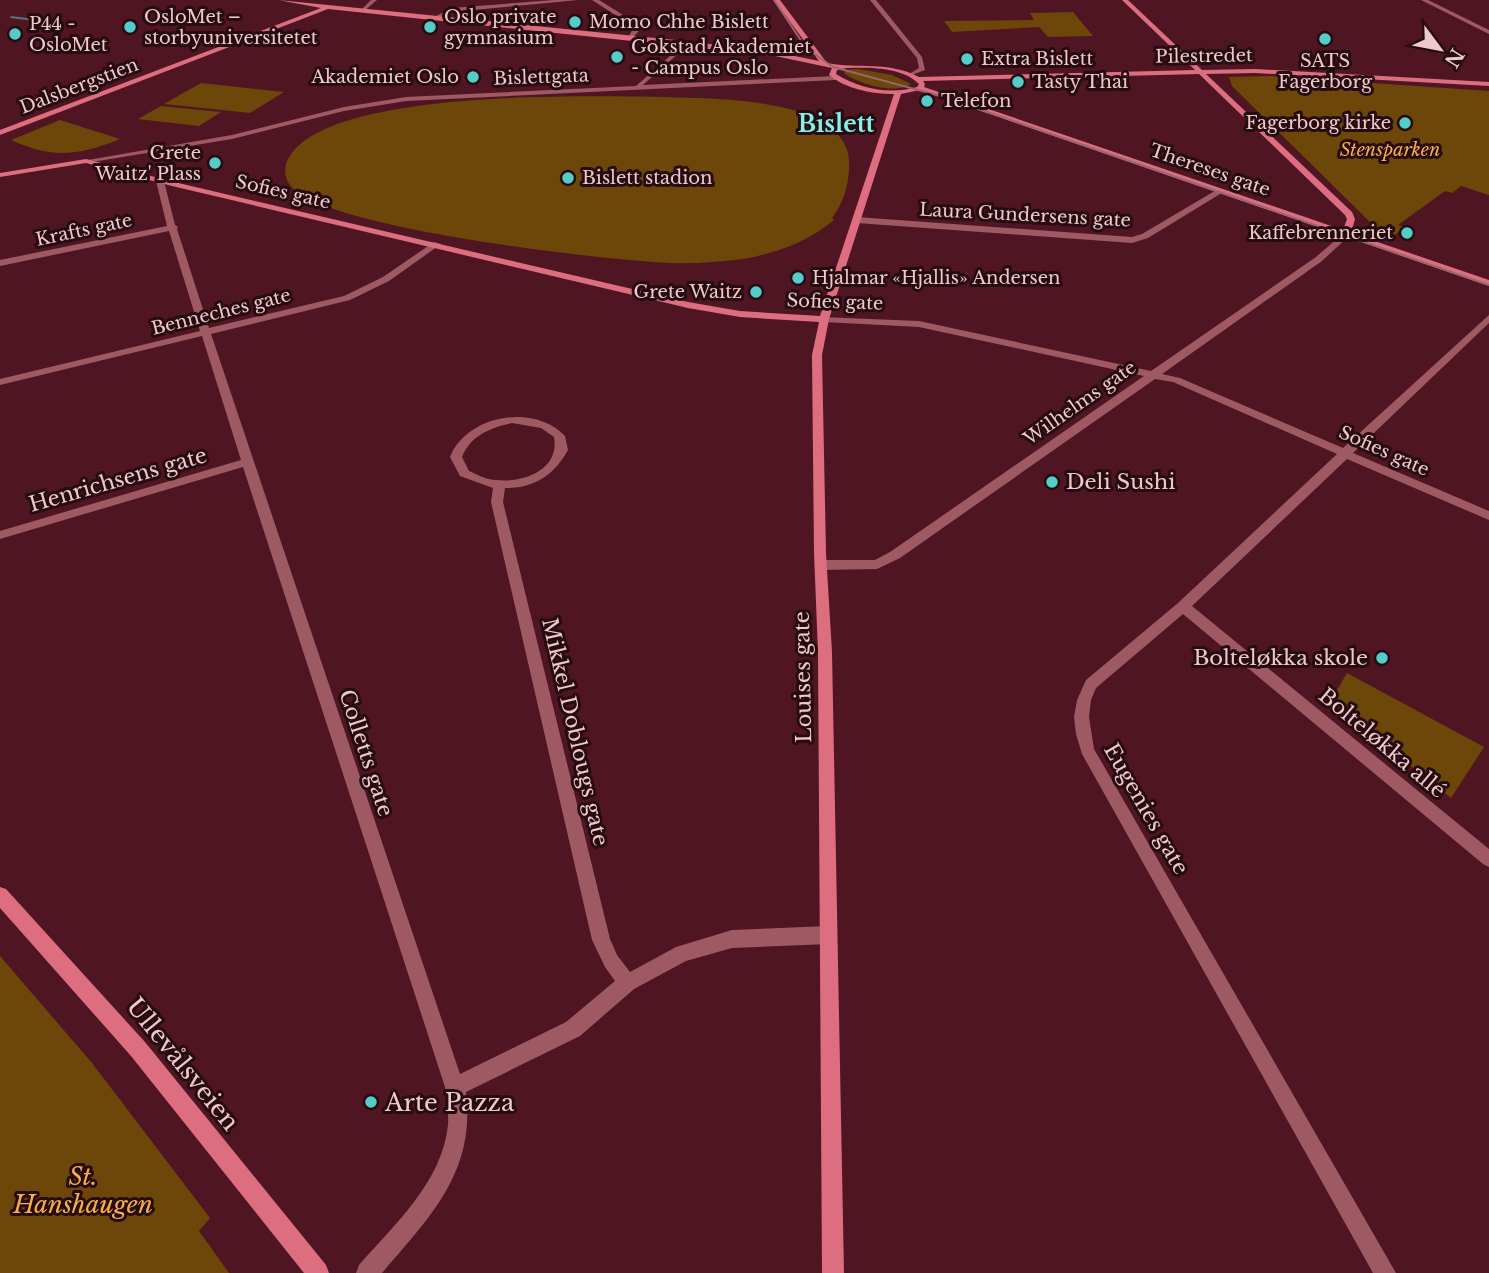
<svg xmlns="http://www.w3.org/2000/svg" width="1489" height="1273" font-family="'Libre Baskerville',serif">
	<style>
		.green { fill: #6d4609 }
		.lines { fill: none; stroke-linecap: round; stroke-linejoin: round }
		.stream { fill: #587474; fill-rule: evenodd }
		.street { fill: #9e5963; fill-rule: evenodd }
		.secondary { fill: #dd6e80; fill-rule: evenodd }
		.tram { stroke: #98666f; stroke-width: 2 }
		.poi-dot { fill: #54cdc8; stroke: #260c10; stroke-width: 2.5 }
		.labels { text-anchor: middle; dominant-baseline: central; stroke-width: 6; stroke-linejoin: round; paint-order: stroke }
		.far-poi-label { font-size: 18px; fill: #efc8cc; stroke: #260c10; text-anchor: start }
		.far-street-label { font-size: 18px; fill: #efc8cc; stroke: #260c10 }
		.far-park-label { font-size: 18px; font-style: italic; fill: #f7ae4d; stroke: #260c10 }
		.street-label { font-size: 21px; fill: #efc8cc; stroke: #260c10 }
		.poi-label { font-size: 21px; fill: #efc8cc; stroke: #260c10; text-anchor: start }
		.far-district-label { font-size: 23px; font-weight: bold; fill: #85f0eb; stroke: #260c10 }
		.near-street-label { font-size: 24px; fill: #efc8cc; stroke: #260c10 }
		.near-poi-label { font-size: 24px; fill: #efc8cc; stroke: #260c10; text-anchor: start }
		.near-park-label { font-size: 24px; font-style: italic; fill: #f7ae4d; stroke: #260c10 }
	</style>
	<rect width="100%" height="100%" fill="#501522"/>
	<!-- green -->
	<path class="green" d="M1073 12 1093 36 1048 37 1039 27 952 32 944 21 1034 20 1030 13Z
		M858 69 892 75 911 84C896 95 858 84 844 73L846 70Z
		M1270 76 1489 91V195L1461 186 1452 193 1445 191 1398 225 1404 227 1395 235 1374 226 1232 86 1229 77Z
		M201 83 284 92 250 113 164 104Z
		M663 97C711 99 856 95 849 169 848 188 843 203 832 218L834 220C808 242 776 253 743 259 719 262 693 264 669 263 606 260 323 229 290 185 283 176 284 164 290 156 333 89 587 96 663 97Z
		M161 106 221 112 199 126 138 119Z
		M60 120 120 139C77 156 53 159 11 140Z
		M1347 673 1484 747 1451 798 1330 702Z
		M0 956 92 1063 210 1218 199 1231 229 1273H0Z"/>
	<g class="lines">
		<!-- stream -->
		<path class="stream" d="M11 16 44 20 63 27 61 28 43 22 10 18Z"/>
		<!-- street -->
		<path class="street" d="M371 0H377L363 12H359Z
			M554 0H578L453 12 437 19 432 18 452 8Z
			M592 0H599L639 25 641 29 632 38H628L634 27Z
			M870 0H876L922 57 925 70 909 76V74L919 68 917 58Z
			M1421 0H1428L1489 30V34Z
			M678 49 680 52 643 85 836 76 839 78 836 80 406 101 344 111 232 139 86 163 82 161 232 135 344 107 406 97 636 86Z
			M160 179 164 181 175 225 178 227 177 229 209 328 344 296 383 277 434 242 441 244 389 281 350 300 211 334 460 1074 566 1022 615 981 605 967 592 940 491 502 493 488 460 476 450 457C467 415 534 403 565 436L568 450C555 474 534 489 505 488L503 502 610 939 617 955 630 972 676 947 732 930 828 926 834 929 837 935 834 941 828 944 732 948 686 961 634 989 580 1036 466 1092C476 1172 430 1217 382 1273H356L359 1265C395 1224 442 1182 448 1125 449 1112 446 1099 445 1087L243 467 0 539V531L241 460 202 336 0 385V379L200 331 169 231 0 266V260L167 226 156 181ZM512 423 541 428 554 437C560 470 523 483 496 480 486 480 477 474 469 471L462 457C471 435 490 428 512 423Z
			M1218 189 1225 191 1148 238 1132 243 857 223 853 220 857 217 1132 237 1142 234Z
			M1346 231 1350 234 1349 236 1322 261 1162 374 1180 378 1343 448 1489 315V323L1353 453 1489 511V520L1347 459 1192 606 1489 849V867L1483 864 1183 614 1096 688 1091 700 1089 717 1094 749 1396 1273H1373L1082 754 1076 734 1074 717 1077 700 1086 680 1178 603 1337 454 1173 382 1155 379 900 558 877 569 821 570 814 565 821 560H875L890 552 1144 376 919 327 824 322 821 321V317L919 321 1151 371 1316 257Z"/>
		<!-- secondary -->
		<path class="secondary" d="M278 0 685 41 775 52 819 61 774 0H780L827 63C858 69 889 61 919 77L1195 70 1122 0H1128L1202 70 1255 69 1489 82V86L1255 73 1206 74 1352 212 1355 219 1351 233 1489 280V286L920 90 901 94 829 319 822 355 826 553 832 652 844 1273H822L818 652 814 553 812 355 819 322 740 317 688 308 172 186 86 163 0 177V173L86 159 174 182 688 302 740 311 820 316 894 94C872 94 846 89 829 75L832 68 775 56 328 9 0 135V130L321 8ZM847 68C869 67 903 67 919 84L917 87C890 95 860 89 836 74L837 70ZM1199 74 1345 215 1347 219 1343 230 924 87 925 84 923 81Z
			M0 887 6 889 145 1042 326 1265 329 1273H304L131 1056 0 908Z"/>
		<!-- tram -->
		<path class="tram" d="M774 0 806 48 833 67 944 97 1489 285"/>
	</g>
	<!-- markers -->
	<g class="poi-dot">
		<circle cx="575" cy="22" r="7"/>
		<circle cx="130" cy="27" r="7"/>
		<circle cx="430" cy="27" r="7"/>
		<circle cx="15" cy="34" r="7"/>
		<circle cx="1325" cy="39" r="7"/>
		<circle cx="617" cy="57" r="7"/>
		<circle cx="967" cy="59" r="7"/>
		<circle cx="473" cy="77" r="7"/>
		<circle cx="1018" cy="82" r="7"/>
		<circle cx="927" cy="101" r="7"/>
		<circle cx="1405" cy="123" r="7"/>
		<circle cx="215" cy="163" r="7"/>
		<circle cx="568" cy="178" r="7"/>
		<circle cx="1407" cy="233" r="7"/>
		<circle cx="798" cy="278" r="7"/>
		<circle cx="756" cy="292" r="7"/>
		<circle cx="1052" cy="482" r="7"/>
		<circle cx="1382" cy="658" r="7"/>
		<circle cx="371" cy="1102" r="7"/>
	</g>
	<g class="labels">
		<!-- far-poi labels -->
		<g class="far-poi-label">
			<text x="144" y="17">OsloMet –<tspan x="144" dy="21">storbyuniversitetet</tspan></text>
			<text x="444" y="17">Oslo private<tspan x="444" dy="21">gymnasium</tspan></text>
			<text x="589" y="22">Momo Chhe Bislett</text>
			<text x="29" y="24">P44 -<tspan x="29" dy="21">OsloMet</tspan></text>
			<text x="631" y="47">Gokstad Akademiet<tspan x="631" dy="21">- Campus Oslo</tspan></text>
			<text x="981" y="59">Extra Bislett</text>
			<text x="1325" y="61" text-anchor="middle">SATS<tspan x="1325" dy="21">Fagerborg</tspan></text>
			<text x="459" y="77" text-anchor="end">Akademiet Oslo</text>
			<text x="1032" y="82">Tasty Thai</text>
			<text x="941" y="101">Telefon</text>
			<text x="1391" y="123" text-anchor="end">Fagerborg kirke</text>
			<text x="201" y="153" text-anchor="end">Grete<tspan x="201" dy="21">Waitz' Plass</tspan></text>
			<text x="582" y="178">Bislett stadion</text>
			<text x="1393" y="233" text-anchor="end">Kaffebrenneriet</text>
			<text x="812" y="278">Hjalmar «Hjallis» Andersen</text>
			<text x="742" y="292" text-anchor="end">Grete Waitz</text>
		</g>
		<!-- far-street labels -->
		<g class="far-street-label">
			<text transform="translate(1204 56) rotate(-1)">Pilestredet</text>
			<text transform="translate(541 77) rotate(-2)">Bislettgata</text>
			<text transform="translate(79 86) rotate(-21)">Dalsbergstien</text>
			<text transform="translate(1210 170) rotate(19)">Thereses gate</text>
			<text transform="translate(283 192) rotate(13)">Sofies gate</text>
			<text transform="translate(1025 215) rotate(3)">Laura Gundersens gate</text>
			<text transform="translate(84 230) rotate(-12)">Krafts gate</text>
			<text transform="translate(835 302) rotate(2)">Sofies gate</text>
			<text transform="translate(221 312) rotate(-14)">Benneches gate</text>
			<text transform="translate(1080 403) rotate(-35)">Wilhelms gate</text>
			<text transform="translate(1384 451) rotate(24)">Sofies gate</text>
		</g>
		<!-- far-park labels -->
		<g class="far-park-label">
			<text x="1390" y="150">Stensparken</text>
		</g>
		<!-- street labels -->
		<g class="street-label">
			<text transform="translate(118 480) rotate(-16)">Henrichsens gate</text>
			<text transform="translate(803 677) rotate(-91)">Louises gate</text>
			<text transform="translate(575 732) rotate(77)">Mikkel Doblougs gate</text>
			<text transform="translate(1382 743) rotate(40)">Bolteløkka allé</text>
			<text transform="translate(366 753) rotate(72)">Colletts gate</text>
			<text transform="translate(1146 809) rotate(60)">Eugenies gate</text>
		</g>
		<!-- poi labels -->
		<g class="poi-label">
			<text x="1066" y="482">Deli Sushi</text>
			<text x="1368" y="658" text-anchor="end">Bolteløkka skole</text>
		</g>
		<!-- far-district labels -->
		<g class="far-district-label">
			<text x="836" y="124">Bislett</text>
		</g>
		<!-- near-street labels -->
		<g class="near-street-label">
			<text transform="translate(183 1064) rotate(51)">Ullevålsveien</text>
		</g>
		<!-- near-poi labels -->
		<g class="near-poi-label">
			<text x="385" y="1102">Arte Pazza</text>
		</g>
		<!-- near-park labels -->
		<g class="near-park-label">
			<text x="83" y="1176">St.<tspan x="83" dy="28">Hanshaugen</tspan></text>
		</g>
	</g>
	<!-- north arrow -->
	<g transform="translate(1440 49) rotate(122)" stroke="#260c10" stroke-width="5" paint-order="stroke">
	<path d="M0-5L12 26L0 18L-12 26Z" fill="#efc8cc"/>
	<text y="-10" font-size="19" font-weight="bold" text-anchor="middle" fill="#efc8cc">N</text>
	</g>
</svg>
